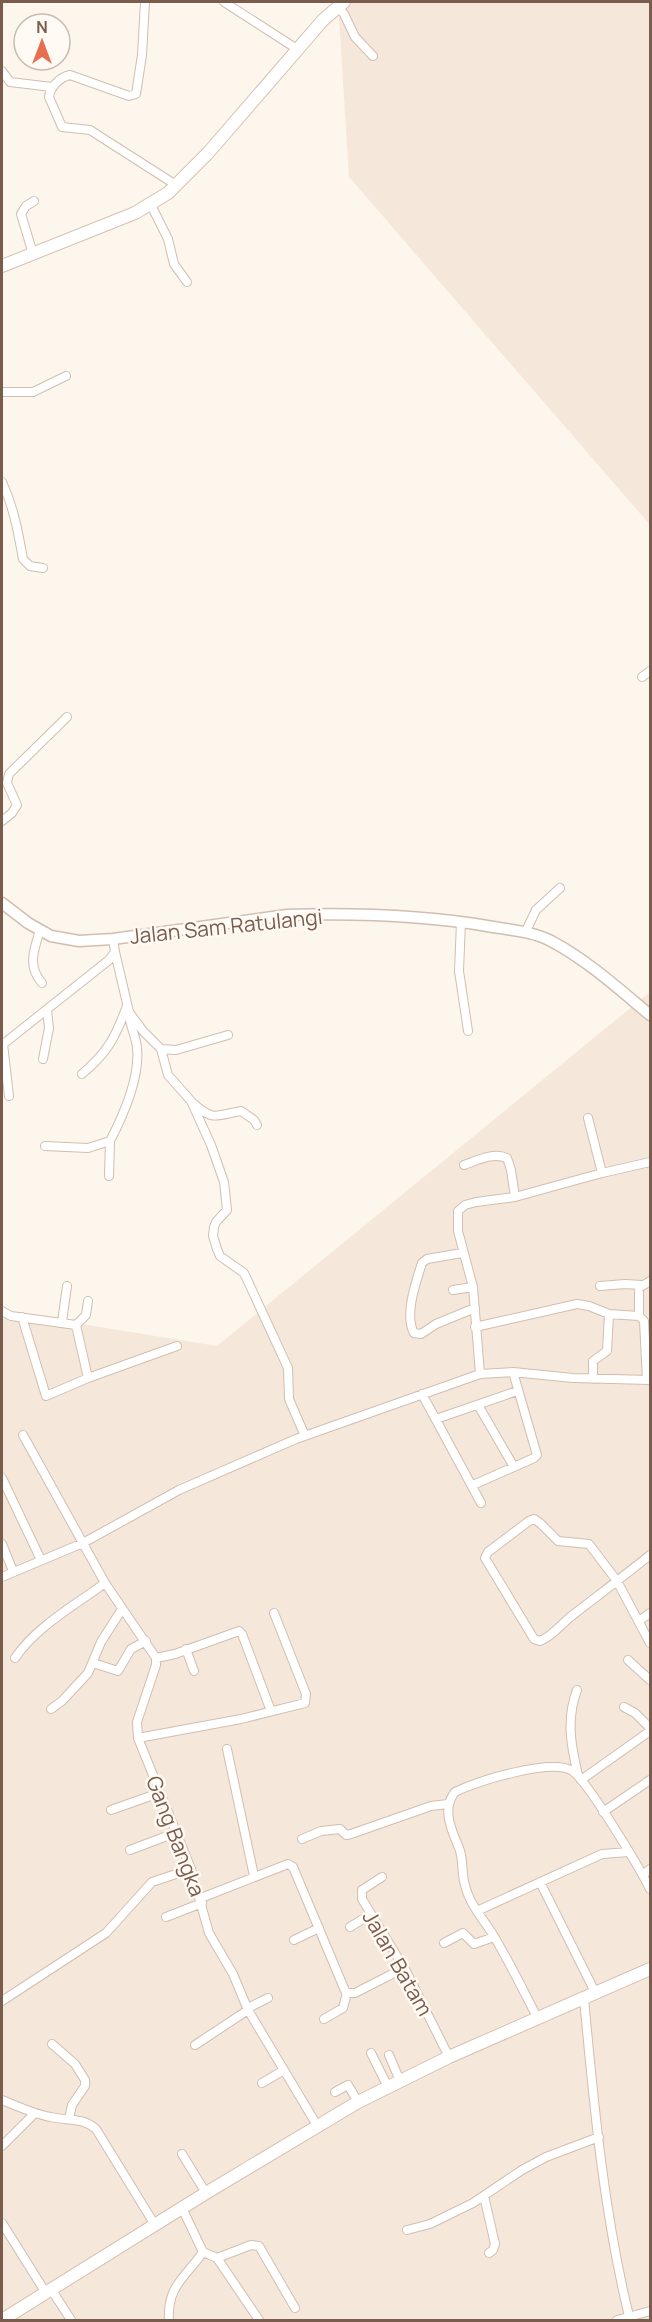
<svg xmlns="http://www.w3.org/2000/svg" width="652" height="2322" font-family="Manrope,sans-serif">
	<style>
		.residential { fill: #f5e8da }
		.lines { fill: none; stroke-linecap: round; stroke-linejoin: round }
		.minor-casing { stroke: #d1beb0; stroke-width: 10 }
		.tertiary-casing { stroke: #d1beb0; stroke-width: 13 }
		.secondary-casing { stroke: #d6c0b0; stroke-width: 14 }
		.minor { stroke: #fff; stroke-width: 8 }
		.tertiary { stroke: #fff; stroke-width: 10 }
		.secondary { stroke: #fff; stroke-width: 12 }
		.labels { text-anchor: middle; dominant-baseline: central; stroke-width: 5; stroke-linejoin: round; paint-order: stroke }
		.street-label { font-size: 21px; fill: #7a5c4d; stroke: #fffaf3 }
	</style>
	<rect width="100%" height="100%" fill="#fdf6ec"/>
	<!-- residential -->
	<path class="residential" d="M338 2H650V525L349 177Z
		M650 992V2320H2V1311L217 1346Z"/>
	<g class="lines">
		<defs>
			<path id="minor" d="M145 2 142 55 136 94 129 96 70 75C60 77 50 87 49 97L62 127 90 130 176 185
				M224 2 297 49
				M338 7 344 14 355 37 373 56
				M2 71 10 82 52 87
				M151 205 168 239 174 264 187 282
				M33 254 21 214 26 206 34 201
				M2 392H33L66 376
				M2 482C14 508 18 532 23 559L30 566 43 568
				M642 677 650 671
				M2 821 12 813 17 805 7 783 9 774 67 717
				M461 922 459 971 468 1031
				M40 930C34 950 27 966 42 983
				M525 933 536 910 560 888
				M115 952 129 1012 143 1031 161 1049 176 1050 228 1035
				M3 1044 9 1096
				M2 1045 109 960 115 952 113 939
				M161 1049 168 1075 191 1101 211 1145 224 1182 227 1210 216 1222 214 1227 213 1236 217 1249 220 1256 244 1273 251 1288 288 1368 289 1399 305 1436
				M43 1059 49 1028 47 1010
				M82 1074C108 1052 115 1038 127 1006
				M194 1104C214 1122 217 1115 241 1111L254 1120 257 1125
				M588 1118 602 1173
				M45 1146 88 1148 110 1141C123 1116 140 1077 137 1048 136 1035 129 1025 129 1012
				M464 1165C478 1160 493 1152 507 1158L511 1170 515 1197
				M109 1176 110 1141
				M462 1253 427 1259 422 1263C416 1282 404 1315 414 1333L421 1334 436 1324 475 1308
				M600 1286 625 1284 642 1285
				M453 1290 473 1287
				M2 1311 11 1316 76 1325 88 1378
				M639 1316V1288L650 1281
				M22 1317 46 1396 88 1378 177 1346
				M62 1322 67 1286
				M76 1325 86 1315 88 1301
				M475 1327 577 1304 589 1306 609 1314 639 1316 644 1321 647 1380
				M480 1374 473 1287 458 1231V1211L465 1205 476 1202 515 1197 602 1173 650 1162
				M593 1379V1361L607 1351 609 1314
				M422 1394 481 1503
				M478 1405 514 1467
				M436 1419 517 1391
				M23 1435 105 1583 156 1658V1665L137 1722 138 1738 191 1869 209 1933 233 1974 248 2010 318 2127
				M2 1478 41 1560
				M473 1485 534 1458 537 1455 513 1372
				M2 1544 13 1571
				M650 1555C624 1576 596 1597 569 1618 560 1626 551 1637 540 1641L534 1639 485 1558 488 1552 529 1521 534 1519 540 1523 558 1541 589 1544 617 1581 650 1643
				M2 1577 83 1543 179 1490 296 1439 480 1374 513 1372 573 1378 650 1380
				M639 1621 650 1613
				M186 1649 194 1671
				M15 1658C37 1626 74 1606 105 1583
				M156 1658 175 1654 239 1631 242 1634 271 1711
				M628 1660 650 1680
				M93 1663 118 1671 131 1649 146 1641
				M577 1690C566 1719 571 1746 578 1775
				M624 1707 635 1713 650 1728
				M51 1709 62 1701 88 1673 101 1642 122 1609
				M138 1738 241 1719 305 1703 306 1694 274 1613
				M227 1749 254 1876
				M581 1780 650 1731
				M111 1810 159 1793
				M603 1812 650 1780
				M302 1839 321 1831 340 1829 346 1835 351 1834 431 1806 448 1804
				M130 1850 175 1833
				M643 1875 650 1869
				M382 1877 362 1890V1899L406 1971 449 2057
				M540 1882 596 1994
				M201 1898 288 1864 293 1867 346 1993H355L404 1968
				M477 1911 602 1854 629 1852
				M166 1917 202 1903
				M350 1927 371 1914
				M294 1940 319 1928
				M444 1943 463 1933 474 1944 494 1937
				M584 1999C594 2106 604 2216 630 2320
				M2 2001 106 1933 152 1882 191 1869
				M248 2008 268 1998
				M324 2019 343 2008 347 1993
				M538 2019C523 1990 509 1961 492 1933 482 1918 469 1903 465 1885 461 1873 464 1860 459 1848 452 1831 441 1809 455 1792 478 1781 548 1759 571 1770 587 1779 640 1869 650 1889
				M52 2044 75 2064 85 2080V2086L72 2105 69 2119
				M195 2045 248 2010
				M371 2053 388 2087
				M389 2055 400 2081
				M262 2083 284 2070
				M335 2092 348 2085 358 2102
				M2 2100C17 2106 34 2114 51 2117 68 2121 82 2117 96 2129L155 2225
				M2 2146 35 2113
				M182 2154 206 2193
				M484 2196 495 2244 493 2250 489 2253
				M2 2223 46 2293
				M407 2230 430 2224 473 2203 522 2170 546 2157 599 2137
				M203 2252 217 2258 251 2245 259 2246 295 2308
				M217 2258 259 2320
				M51 2289 71 2320
				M169 2320C167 2286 185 2278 203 2252L182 2208
				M617 2320 650 2311"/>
			<path id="tertiary" d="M2 903 28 923 51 936 79 941 113 939 287 915C355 913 425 915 493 927 512 930 534 932 551 941 587 960 619 989 650 1015"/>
			<path id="secondary" d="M2 266 135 213 168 193 208 153 323 20 344 2
				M2 2320 206 2193 358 2102 449 2057 650 1969"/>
		</defs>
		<!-- minor casing -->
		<use href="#minor" class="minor-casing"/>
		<!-- tertiary casing -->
		<use href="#tertiary" class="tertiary-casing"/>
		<!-- secondary casing -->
		<use href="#secondary" class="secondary-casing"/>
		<!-- minor -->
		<use href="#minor" class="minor"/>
		<!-- tertiary -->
		<use href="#tertiary" class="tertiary"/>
		<!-- secondary -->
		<use href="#secondary" class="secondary"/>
	</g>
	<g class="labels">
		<!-- street labels -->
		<g class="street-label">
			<text transform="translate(226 926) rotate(-6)">Jalan Sam Ratulangi</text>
			<text transform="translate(176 1836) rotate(69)">Gang Bangka</text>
			<text transform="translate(398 1963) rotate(60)">Jalan Batam</text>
		</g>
	</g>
	<!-- border -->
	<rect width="652" height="2322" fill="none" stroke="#7a5c4d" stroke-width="6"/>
	<!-- north arrow -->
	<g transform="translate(42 42)"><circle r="28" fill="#fffaf3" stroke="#cabbb1" stroke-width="1.5"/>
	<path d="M0-4.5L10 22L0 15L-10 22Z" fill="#e76f51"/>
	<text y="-9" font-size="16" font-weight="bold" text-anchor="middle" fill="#7a5c4d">N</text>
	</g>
</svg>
